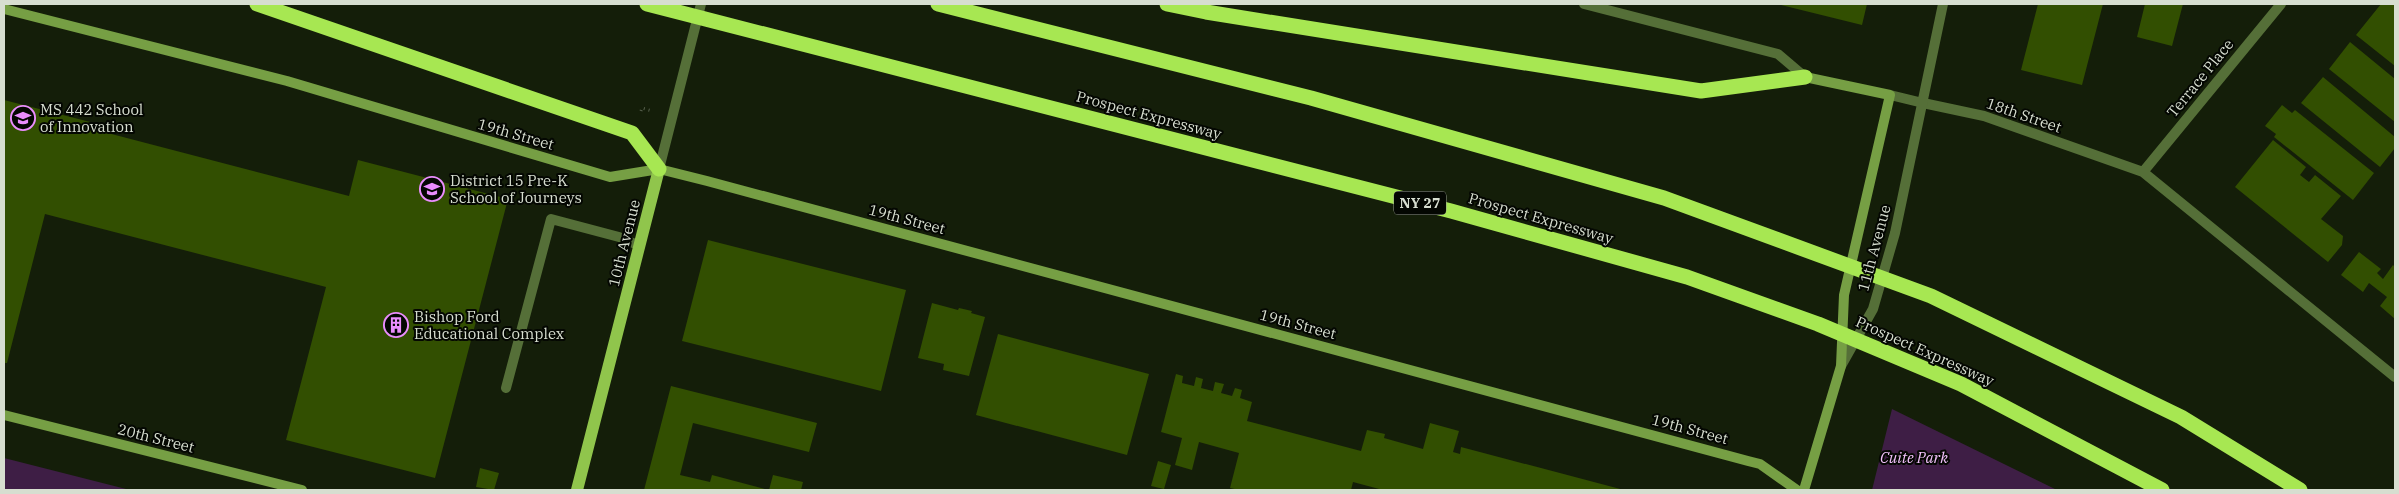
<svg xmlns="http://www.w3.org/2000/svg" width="2399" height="494" font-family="'IBM Plex Serif',serif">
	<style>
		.green { fill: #3e1e45 }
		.building { fill: #324f01 }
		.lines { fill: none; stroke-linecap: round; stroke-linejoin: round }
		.path { stroke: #57604d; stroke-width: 3; stroke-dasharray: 1 4; stroke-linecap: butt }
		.service { stroke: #556f38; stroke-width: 10 }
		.pedestrian { stroke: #556f38; stroke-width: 10 }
		.minor { stroke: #556f38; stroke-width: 10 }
		.tertiary { stroke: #556f38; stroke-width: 10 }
		.secondary { stroke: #769f44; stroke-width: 10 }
		.primary { stroke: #90c54c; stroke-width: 12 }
		.motorway { stroke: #a7e752; stroke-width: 15 }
		.labels { text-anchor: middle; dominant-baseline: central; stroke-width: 4; stroke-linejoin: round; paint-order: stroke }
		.shield { fill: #040702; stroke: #989e92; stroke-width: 1 }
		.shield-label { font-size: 14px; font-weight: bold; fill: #d7ded0 }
		.street-label { font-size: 15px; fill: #d7ded0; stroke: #040702 }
		.poi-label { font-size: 15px; fill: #d7ded0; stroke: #040702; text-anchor: start }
		.park-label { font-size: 15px; font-style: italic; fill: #f2c1fc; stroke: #040702 }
	</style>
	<rect width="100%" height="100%" fill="#141e09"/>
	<!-- green -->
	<path class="green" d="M1892 409 2057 490H1872Z
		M4 458 130 490H4Z"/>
	<!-- building -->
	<path class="building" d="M1777 4H1867L1862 25Z
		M2038 4H2103L2082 85 2021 70Z
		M2145 4H2183L2172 46 2137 37Z
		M2381 4H2395V66L2356 35Z
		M2350 42 2395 79V122L2329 69Z
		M2323 77 2395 137V148L2380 167 2301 103Z
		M4 100 102 125 100 131 349 196 358 160 508 199 435 478 286 440 326 287 45 214 7 363H4Z
		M2282 105 2292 113 2295 110 2374 173 2353 200 2274 137 2276 134 2265 126Z
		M2273 140 2306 167 2300 175 2309 182 2315 175 2341 196 2321 219 2343 236 2342 245 2328 262 2235 187Z
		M708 240 906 290 881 391 682 341Z
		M2359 252 2381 269 2377 273 2383 279 2393 265 2395 267V319L2380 306 2387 297 2369 283 2363 292 2341 275Z
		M932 303 958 310 959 308 972 311 971 313 985 317 969 376 943 370 944 364 918 358Z
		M998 334 1149 374 1127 455 976 415Z
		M1176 374 1183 376 1182 383 1194 386 1196 377 1203 379 1201 388 1213 391 1215 382 1224 384 1221 393 1232 396 1235 388 1242 390 1240 398 1252 402 1247 421 1361 451 1367 430 1385 434 1384 438 1423 449 1430 423 1459 431 1453 452 1460 454 1461 447 1624 490H1383L1353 482 1351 490H1239L1230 488 1239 453 1199 442 1192 470 1175 465 1182 438 1161 432Z
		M671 386 817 423 809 452 693 423 680 475 710 482 712 475 769 490H644Z
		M1158 461 1171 465 1164 489 1151 486Z
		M480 468 499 473 494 490 476 487Z
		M773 475 803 482 801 490H769Z"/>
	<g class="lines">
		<!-- path -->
		<path class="path" d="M641 111 642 108 652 111"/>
		<!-- service -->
		<path class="service" d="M506 388 551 219 619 237 640 246"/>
		<!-- pedestrian -->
		<path class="pedestrian" d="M659 169 701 4"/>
		<!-- minor -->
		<path class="minor" d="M1584 4 1778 54 1805 77
			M1923 103 1984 116 2143 172 2395 377
			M2143 172 2281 4"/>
		<!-- tertiary -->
		<path class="tertiary" d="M1890 95 1923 103
			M1841 366 1873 309 1895 233 1943 4"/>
		<!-- secondary -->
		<path class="secondary" d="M4 9 287 81 610 177 659 169 707 181 1748 461 1760 464 1797 490
			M4 415 302 490
			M1804 490 1841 366 1844 295 1890 95 1805 77"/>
		<!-- primary -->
		<path class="primary" d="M577 490 659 169"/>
		<!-- motorway -->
		<path class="motorway" d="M257 4 632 133 659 169
			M647 4 1451 211 1687 277 1818 324 1961 384 2162 490
			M938 4 1311 98 1664 198 1931 296 2181 417 2300 490
			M1167 4 1206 12 1701 91 1805 77"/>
	</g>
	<!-- icons -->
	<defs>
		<symbol id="school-ring" viewBox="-11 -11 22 22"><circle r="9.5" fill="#040702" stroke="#ea8dfd" stroke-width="1.5"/><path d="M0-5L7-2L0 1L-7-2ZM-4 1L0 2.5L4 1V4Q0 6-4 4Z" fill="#ea8dfd"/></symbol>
		<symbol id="building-ring" viewBox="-11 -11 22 22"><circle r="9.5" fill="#040702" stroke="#ea8dfd" stroke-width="1.5"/><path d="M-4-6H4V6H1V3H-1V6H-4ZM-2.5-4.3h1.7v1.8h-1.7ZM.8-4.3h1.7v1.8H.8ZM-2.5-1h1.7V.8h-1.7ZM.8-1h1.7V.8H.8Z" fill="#ea8dfd"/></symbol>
	</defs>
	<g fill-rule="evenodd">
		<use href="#school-ring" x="9" y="104" width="28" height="28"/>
		<use href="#school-ring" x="418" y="175" width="28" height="28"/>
		<use href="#building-ring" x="382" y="311" width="28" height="28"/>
	</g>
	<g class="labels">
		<!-- shield labels -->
		<rect class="shield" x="1394" y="191.5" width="52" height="23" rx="4"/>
		<g class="shield-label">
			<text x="1420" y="203">NY 27</text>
		</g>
		<!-- street labels -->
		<g class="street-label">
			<text transform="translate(2200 78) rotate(-51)">Terrace Place</text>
			<text transform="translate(1149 115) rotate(15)">Prospect Expressway</text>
			<text transform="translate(2024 115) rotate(19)">18th Street</text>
			<text transform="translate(516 134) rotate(16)">19th Street</text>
			<text transform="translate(1541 218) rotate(16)">Prospect Expressway</text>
			<text transform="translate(907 219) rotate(15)">19th Street</text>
			<text transform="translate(624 243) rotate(-76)">10th Avenue</text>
			<text transform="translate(1874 248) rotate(-75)">11th Avenue</text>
			<text transform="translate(1298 324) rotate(15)">19th Street</text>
			<text transform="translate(1925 351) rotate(24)">Prospect Expressway</text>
			<text transform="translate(1690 429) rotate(15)">19th Street</text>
			<text transform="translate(156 438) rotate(14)">20th Street</text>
		</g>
		<!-- poi labels -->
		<g class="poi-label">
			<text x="40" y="109">MS 442 School<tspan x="40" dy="17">of Innovation</tspan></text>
			<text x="450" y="180">District 15 Pre-K<tspan x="450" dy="17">School of Journeys</tspan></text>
			<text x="414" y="316">Bishop Ford<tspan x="414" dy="17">Educational Complex</tspan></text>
		</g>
		<!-- park labels -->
		<g class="park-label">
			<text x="1914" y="457">Cuite Park</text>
		</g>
	</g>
	<!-- border -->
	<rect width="2399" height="494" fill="none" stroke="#d7ded0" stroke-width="10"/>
</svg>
